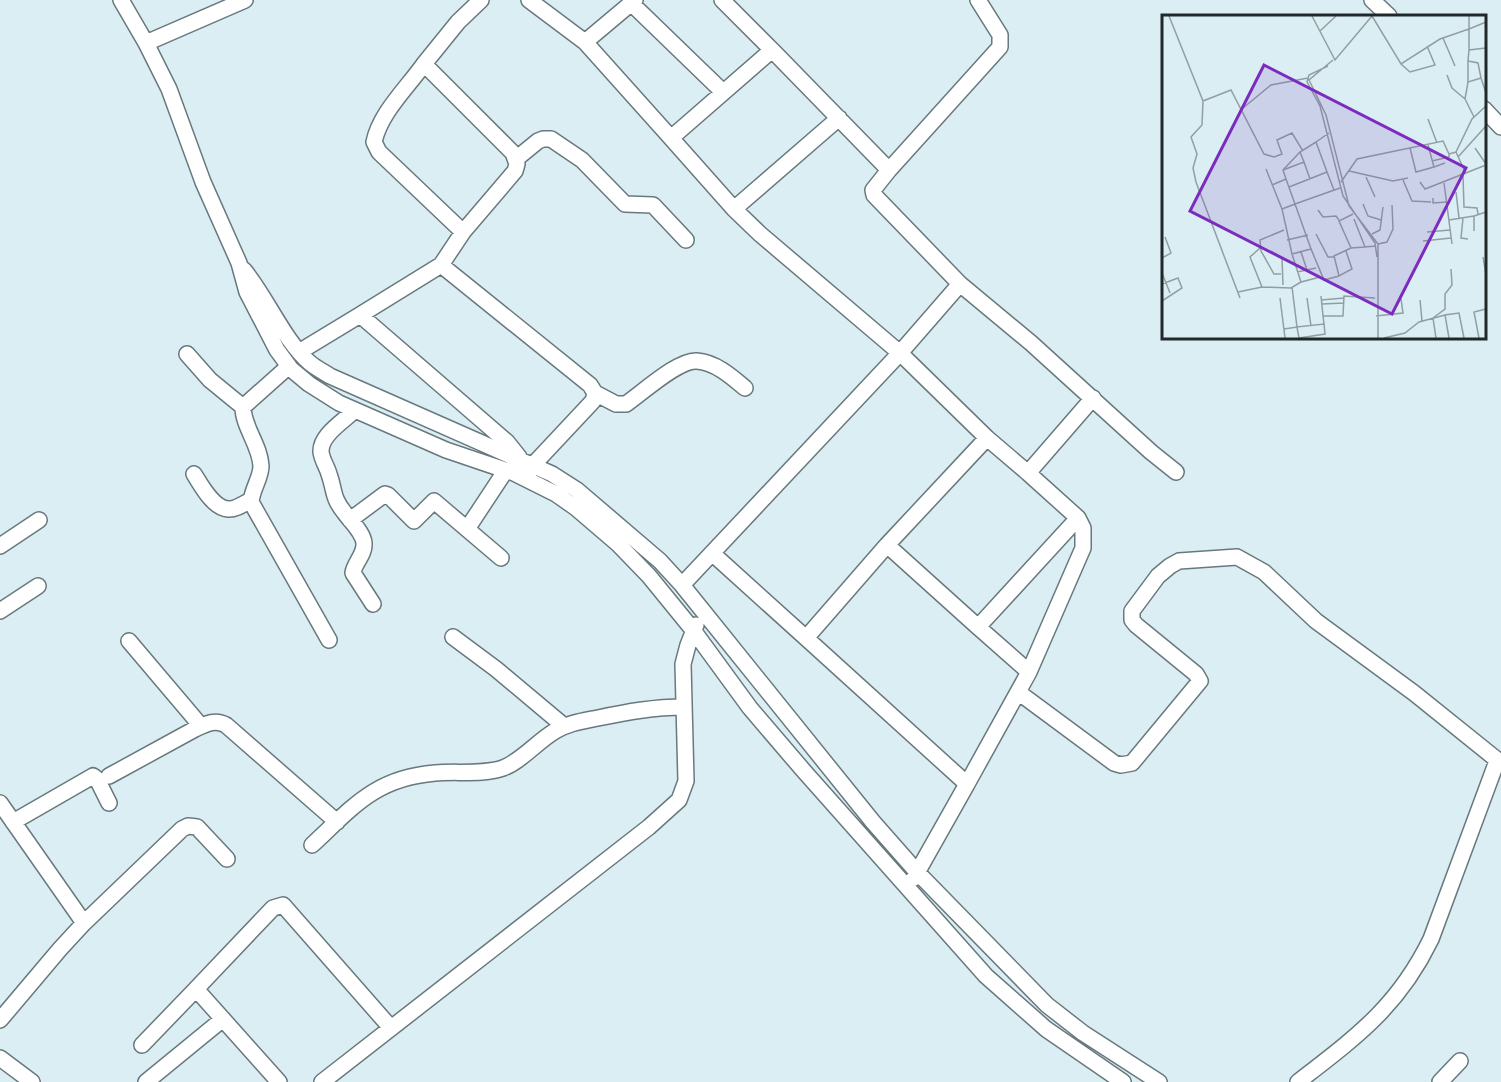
<svg xmlns="http://www.w3.org/2000/svg" width="1501" height="1082" font-family="Figtree,sans-serif">
	<style>
		.lines { fill: none; stroke-linecap: round; stroke-linejoin: round }
		.minor-casing { stroke: #68797e; stroke-width: 18 }
		.minor { stroke: #fff; stroke-width: 15 }
		.inset-road { fill: none; stroke: #919fa3; stroke-width: 1.5 }
		.view { fill: #7b2cbf; fill-opacity: 0.15; stroke: #7b2cbf; stroke-width: 3 }
		.inset-edge { fill: none; stroke: #21282a; stroke-width: 3 }
	</style>
	<rect width="100%" height="100%" fill="#dbeef3"/>
	<g class="lines">
		<defs>
			<path id="minor" d="M121 0 146 43 169 89 203 182 239 263 247 292 277 350 291 369 309 384 339 403 446 450 514 473 556 494 576 508 618 544 649 576 693 630 750 708 803 770 986 976 1046 1029 1123 1082
				M529 0 585 42 671 138 772 50 889 170 873 190 874 195 960 284 900 353 987 438 1028 473 1093 398
				M722 0 772 50
				M1372 0 1389 16
				M631 3 723 92
				M585 42 635 0
				M146 43 245 0
				M424 64 458 22 481 0
				M1484 109 1501 127
				M671 138 734 209 760 234 900 353 682 585
				M516 159 538 141 543 139H551L582 160 625 204 653 205 686 240
				M889 170 1000 47V35L978 0
				M734 209 839 118
				M441 265 463 232 515 171 517 164 513 153 424 64C407 88 380 113 374 142L379 152 463 232
				M244 270C267 298 284 341 310 363 316 368 324 372 330 376L552 474 577 490 660 561 682 585 873 822 917 872 1047 1005 1083 1033 1159 1082
				M960 284 1031 343 1151 452 1176 472
				M360 315 441 265 590 385 595 393 593 401 533 465 529 473
				M299 352 360 315 507 442 519 457
				M187 354 210 380 243 407
				M289 366 243 407C243 427 260 445 261 466 261 478 252 489 251 502L329 640
				M595 393 616 404H626C642 393 679 359 697 361 715 362 732 377 745 388
				M355 410C344 421 320 435 321 452 322 460 327 467 329 474 335 491 332 497 344 512 351 522 363 532 364 543 365 555 354 563 353 573L373 604
				M194 474C201 485 213 508 228 509 235 510 245 503 251 500
				M350 520 385 494 388 495 414 521 434 501 501 558
				M467 529 506 470
				M887 545 978 627 1078 518 1028 473
				M0 546 39 520
				M713 554 806 638 887 545 987 438
				M0 611 38 586
				M453 637 496 669 564 726
				M806 638 967 784 914 878
				M129 641 201 726
				M1029 672 1083 548V528L1078 518
				M1018 692 1114 763 1121 765 1132 763 1200 681 1196 674 1136 625 1132 620V611L1158 576 1170 566 1179 561 1237 557 1264 572 1316 621 1414 693 1501 763
				M109 776 195 729C206 724 215 719 226 725L337 822
				M967 784 1029 672 978 627
				M0 803 84 923
				M13 822 93 776 97 779 109 803
				M312 845C353 807 375 778 435 773 455 771 484 775 503 768 520 762 538 741 555 731 568 723 583 721 598 718 627 712 654 707 684 707
				M196 989 273 908 283 905 391 1028
				M0 1020 60 949 84 923 182 829 188 826 197 827 227 859
				M142 1045 196 989 279 1082
				M0 1058 32 1082
				M146 1082 223 1019
				M322 1082 649 827 679 800 686 781 683 664 688 645 696 625
				M1298 1082C1356 1037 1398 1007 1431 939L1497 761
				M1440 1082 1460 1061"/>
		</defs>
		<!-- minor casing -->
		<use href="#minor" class="minor-casing"/>
		<!-- minor -->
		<use href="#minor" class="minor"/>
	</g>
	<!-- overview -->
	<g transform="translate(1162 15)">
		<rect width="324" height="324" fill="#dbeef3"/>
		<path class="inset-road" d="M7 1 41 86 40 110 29 122 35 139 31 153 34 167 78 283M150 1 173 45 210 1M210 1 239 49 278 24 307 14V1M158 16 174 1M281 23 293 51M307 35V14L324 7M171 45 147 65 164 100 187 191 216 229V323M306 46 307 35 324 33M239 49 248 57 273 50 265 31M166 51 147 60 145 67 158 91 181 181 213 228 215 242M285 60 290 73 303 84M306 67V46L316 48 319 63M41 86 69 75 102 139 112 142 120 139 115 125 130 118 141 136M81 93 109 70 146 63M312 102 303 84 306 67 319 63 324 78M266 104 275 128M266 130 272 152 283 148M248 133 254 157 272 152M313 133 324 149M296 142 324 111M270 146 287 142V139M142 147 138 137 154 127M104 154 120 194M121 155 138 137M187 156 231 166 246 163M165 157 154 127 167 118M304 159 294 137 310 104 324 91M301 161 302 192 315 193 316 199M204 162 213 182M124 164 121 155 142 147 148 164M241 165 250 186 269 187M179 167 195 144 281 126 287 139 294 137M258 167 263 174 324 150M282 168 290 229M110 170 124 164 133 189 120 194 130 239 149 234 162 265 177 261M127 172 165 157 172 175M294 177 297 203M271 183V188L285 187M201 189 206 201 219 205M156 195 161 202 174 201 177 205M191 199 177 206 189 233 203 232M301 203 299 223 306 224M192 204 203 232 214 231M287 205 312 201M312 216V201L324 197M265 217 288 215M154 219 166 242H172M210 219 218 215 221 192M125 225 146 220M261 226 289 223M216 229 225 227 231 214 230 190M98 233 88 242 100 272 129 273 139 267M149 234 133 189 178 173M184 236 190 254 177 261 172 241 189 233M139 237 145 255M130 239 139 267 158 262M321 242 324 260M0 243 9 238 3 222M120 243 121 270M135 257 154 253M0 258 8 278M119 259H112L99 236 98 225 122 215M0 269 16 263 20 273 0 286M130 272 135 312 162 309 163 319 137 323M76 277 100 272M159 281 161 301M118 283 123 323M145 283 149 311M159 285 182 283M258 285 260 306M160 289 182 288M214 301 241 298 239 284M162 309 161 301H181L182 281 213 283M122 314 135 312 137 323M222 323 243 318 257 307 283 300M274 323 271 303 283 294V279L290 270 289 254M287 323 283 300 297 298 302 323M317 323 312 297 324 294"/>
		<path class="view" d="M102 50 304 153 230 299 28 196Z"/>
		<rect width="324" height="324" class="inset-edge"/>
	</g>
</svg>
